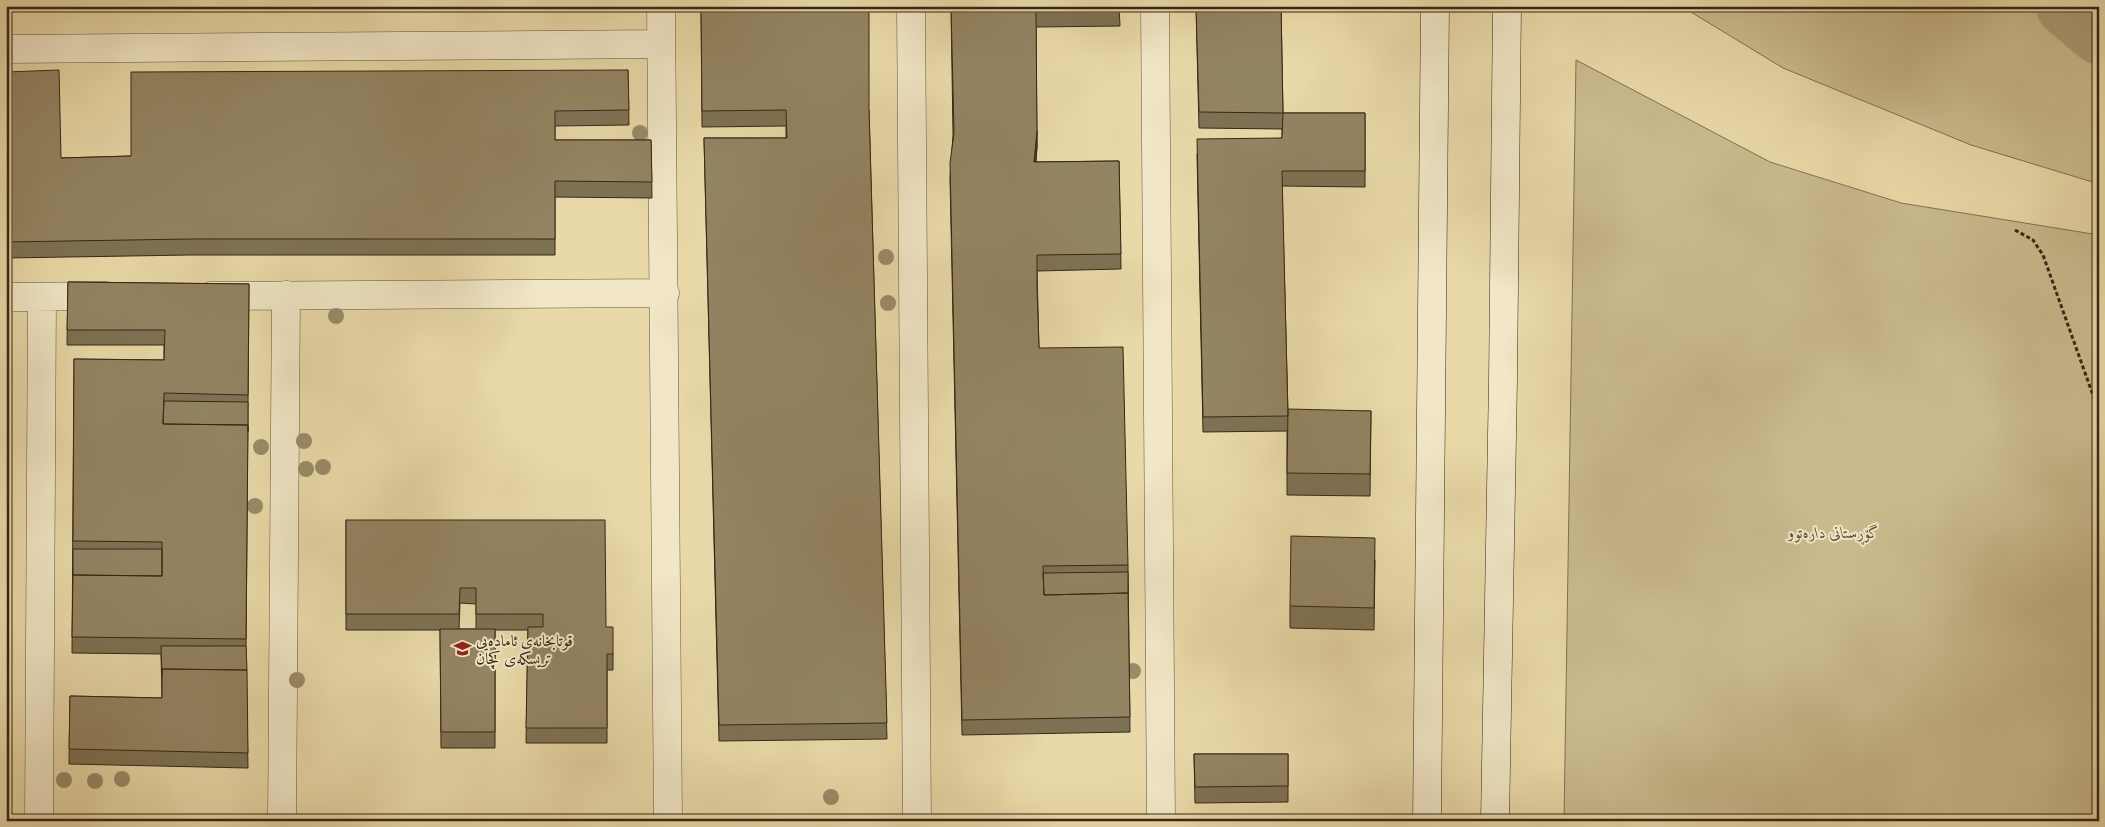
<svg xmlns="http://www.w3.org/2000/svg" width="2105" height="827" font-family="'EB Garamond',Amiri,serif">
	<style>
		.green { fill: #cabb8f; stroke: #807153 }
		.lines { fill: none; stroke-linecap: round; stroke-linejoin: round }
		.river { stroke: #ac9c77; stroke-width: 59 }
		.street-casing { stroke: #62543b; stroke-width: 29 }
		.secondary-casing { stroke: #352717; stroke-width: 29 }
		.path { stroke: #352717; stroke-width: 3; stroke-dasharray: 4 2.5; stroke-linecap: butt }
		.street { stroke: #f1e6c6; stroke-width: 28 }
		.secondary { stroke: #f1e6c6; stroke-width: 28 }
		.tree { fill: #9a8b69 }
		.wall { fill: #7e7254; stroke: #352717; fill-rule: evenodd }
		.shaded-wall { fill: #675c45; stroke: #352717 }
		.building { fill: #938462; stroke: #352717 }
		.labels { text-anchor: middle; dominant-baseline: central; stroke-width: 4; stroke-linejoin: round; paint-order: stroke }
		.park-label { font-size: 16px; font-style: italic; fill: #5a4c35; stroke: #f1e6c6 }
		.poi-label { font-size: 16px; fill: #352717; stroke: #f1e6c6; text-anchor: start }
	</style>
	<rect width="100%" height="100%" fill="#e9d9a8"/>
	<filter id="stains"><feTurbulence type="fractalNoise" baseFrequency=".004" numOctaves="4"/><feColorMatrix values="0 0 0 0 .2 0 0 0 0 .09 0 0 0 0 .02 0 0 0 .5 -.17"/></filter>
	<radialGradient id="worn" r=".72"><stop offset=".6" stop-color="#630" stop-opacity="0"/><stop offset="1" stop-color="#630" stop-opacity=".3"/></radialGradient>
	<!-- green -->
	<path class="green" d="M1681 6H2099V184L1971 145 1783 68Z
		M1576 60 1770 162 1901 203 2099 235V821H1564Z"/>
	<g class="lines">
		<!-- river -->
		<path class="river" d="M2065 6 2099 35"/>
		<defs>
			<path id="street" d="M661 6 668 821
				M911 6 917 821
				M1155 6 1161 821
				M6 49 661 44
				M211 296 665 293
				M6 297 106 296
				M39 821 42 297
				M282 821 286 295"/>
			<path id="secondary" d="M1427 821 1435 6
				M1495 821 1503 380 1507 6"/>
		</defs>
		<!-- street casing -->
		<use href="#street" class="street-casing"/>
		<!-- secondary casing -->
		<use href="#secondary" class="secondary-casing"/>
		<!-- path -->
		<path class="path" d="M2015 230 2033 240 2043 255 2099 412"/>
		<!-- street -->
		<use href="#street" class="street"/>
		<!-- secondary -->
		<use href="#secondary" class="secondary"/>
	</g>
	<!-- trees -->
	<g class="tree">
		<circle cx="640" cy="133" r="8"/>
		<circle cx="886" cy="257" r="8"/>
		<circle cx="888" cy="303" r="8"/>
		<circle cx="336" cy="316" r="8"/>
		<circle cx="304" cy="441" r="8"/>
		<circle cx="261" cy="447" r="8"/>
		<circle cx="323" cy="467" r="8"/>
		<circle cx="306" cy="469" r="8"/>
		<circle cx="255" cy="506" r="8"/>
		<circle cx="1133" cy="671" r="8"/>
		<circle cx="297" cy="680" r="8"/>
		<circle cx="122" cy="779" r="8"/>
		<circle cx="64" cy="780" r="8"/>
		<circle cx="95" cy="781" r="8"/>
		<circle cx="831" cy="797" r="8"/>
	</g>
	<!-- wall -->
	<path class="wall" d="M53 6H537V7L53 8Z
		M701 6 869 110 887 739 719 741 704 138H786V126L702 127Z
		M951 6H1119L1120 26 1036 27 1037 147 1036 162 1119 161 1121 269 1037 271 1039 348 1128 565 1130 732 962 735 950 179 953 135Z
		M1196 6H1281L1283 113H1365V187L1282 186 1288 414 1371 411 1370 496 1287 495V431L1203 432 1197 154 1282 138V129L1199 128Z
		M628 70 629 125 555 126V140H651L652 198 555 197V255H190L6 258V72L61 158 131 156Z
		M68 282 249 284 246 652 248 768 69 764 70 696 162 698 161 654 72 653 74 359 164 360V345H67Z
		M346 520 606 627 613 654V670H607V743H526L528 630H495V748H441L440 630H346ZM460 603 476 604V629H459Z
		M1375 560 1374 630 1290 628V606Z
		M1194 754H1288V802L1195 803Z"/>
	<!-- shaded-wall -->
	<path class="shaded-wall" d="M1037 131V147L1034 177V162Z"/>
	<!-- building -->
	<path class="building" d="M701 6H869V110L887 723 719 725 704 138H787L786 110 702 111Z
		M951 6H1119L1120 11 1036 12 1037 131 1034 162 1119 161 1121 254 1037 255V288L1039 348 1123 347 1128 565 1043 566 1044 595 1128 593 1130 717 962 720 950 163 954 133Z
		M1196 6H1281L1283 113H1365V171H1282L1288 416 1203 417 1197 139 1282 138 1283 113 1199 112Z
		M59 70 61 158 131 156V72L628 70 629 110 555 111V140H651L652 182 555 181V239H190L6 242V72Z
		M68 282 249 284 248 395 164 393 163 424 248 425 246 639 72 637 73 575 162 576V542L73 541 74 359 164 360 165 330H67Z
		M164 401 248 402V432V425L163 424Z
		M1288 409 1371 411 1370 474 1287 473Z
		M346 520H605L606 627H613V654H607V728H526L528 627H543V614H476V588H460L459 614H346Z
		M1291 536 1375 538 1374 608 1290 606Z
		M73 549H162V576L73 575Z
		M1128 572V593L1044 595 1043 573Z
		M440 629H495V732H441Z
		M161 646H246L247 670 162 669V677Z
		M162 669 247 670 248 753 69 749 70 696 162 698Z
		M1194 754H1288V786L1195 787Z"/>
	<!-- icons -->
	<defs>
		<symbol id="school-bare" viewBox="-9 -9 18 18"><path d="M0-5L7-2L0 1L-7-2ZM-4 1L0 2.5L4 1V4Q0 6-4 4Z" fill="#8f2418" stroke="#f1e6c6" stroke-width="2.5" paint-order="stroke"/></symbol>
	</defs>
	<g fill-rule="evenodd">
		<use href="#school-bare" x="450" y="636" width="25" height="25"/>
	</g>
	<g class="labels">
		<!-- park labels -->
		<g class="park-label">
			<text x="1834" y="532">گۆڕستانی دارەتوو</text>
		</g>
		<!-- poi labels -->
		<g class="poi-label">
			<text x="476" y="640">قوتابخانەی ئامادەیی<tspan x="476" dy="18">تریسکەی کچان</tspan></text>
		</g>
	</g>
	<!-- margin -->
	<rect width="2105" height="827" fill="none" stroke="#e9d9a8" stroke-width="25"/>
	<rect x="8" y="8" width="2090" height="812" fill="none" stroke="#352717" stroke-width="2.5"/>
	<rect x="12" y="12" width="2080" height="802" fill="none" stroke="#352717"/>
	<rect width="100%" height="100%" filter="url(#stains)"/>
	<rect width="100%" height="100%" fill="url(#worn)"/>
</svg>
